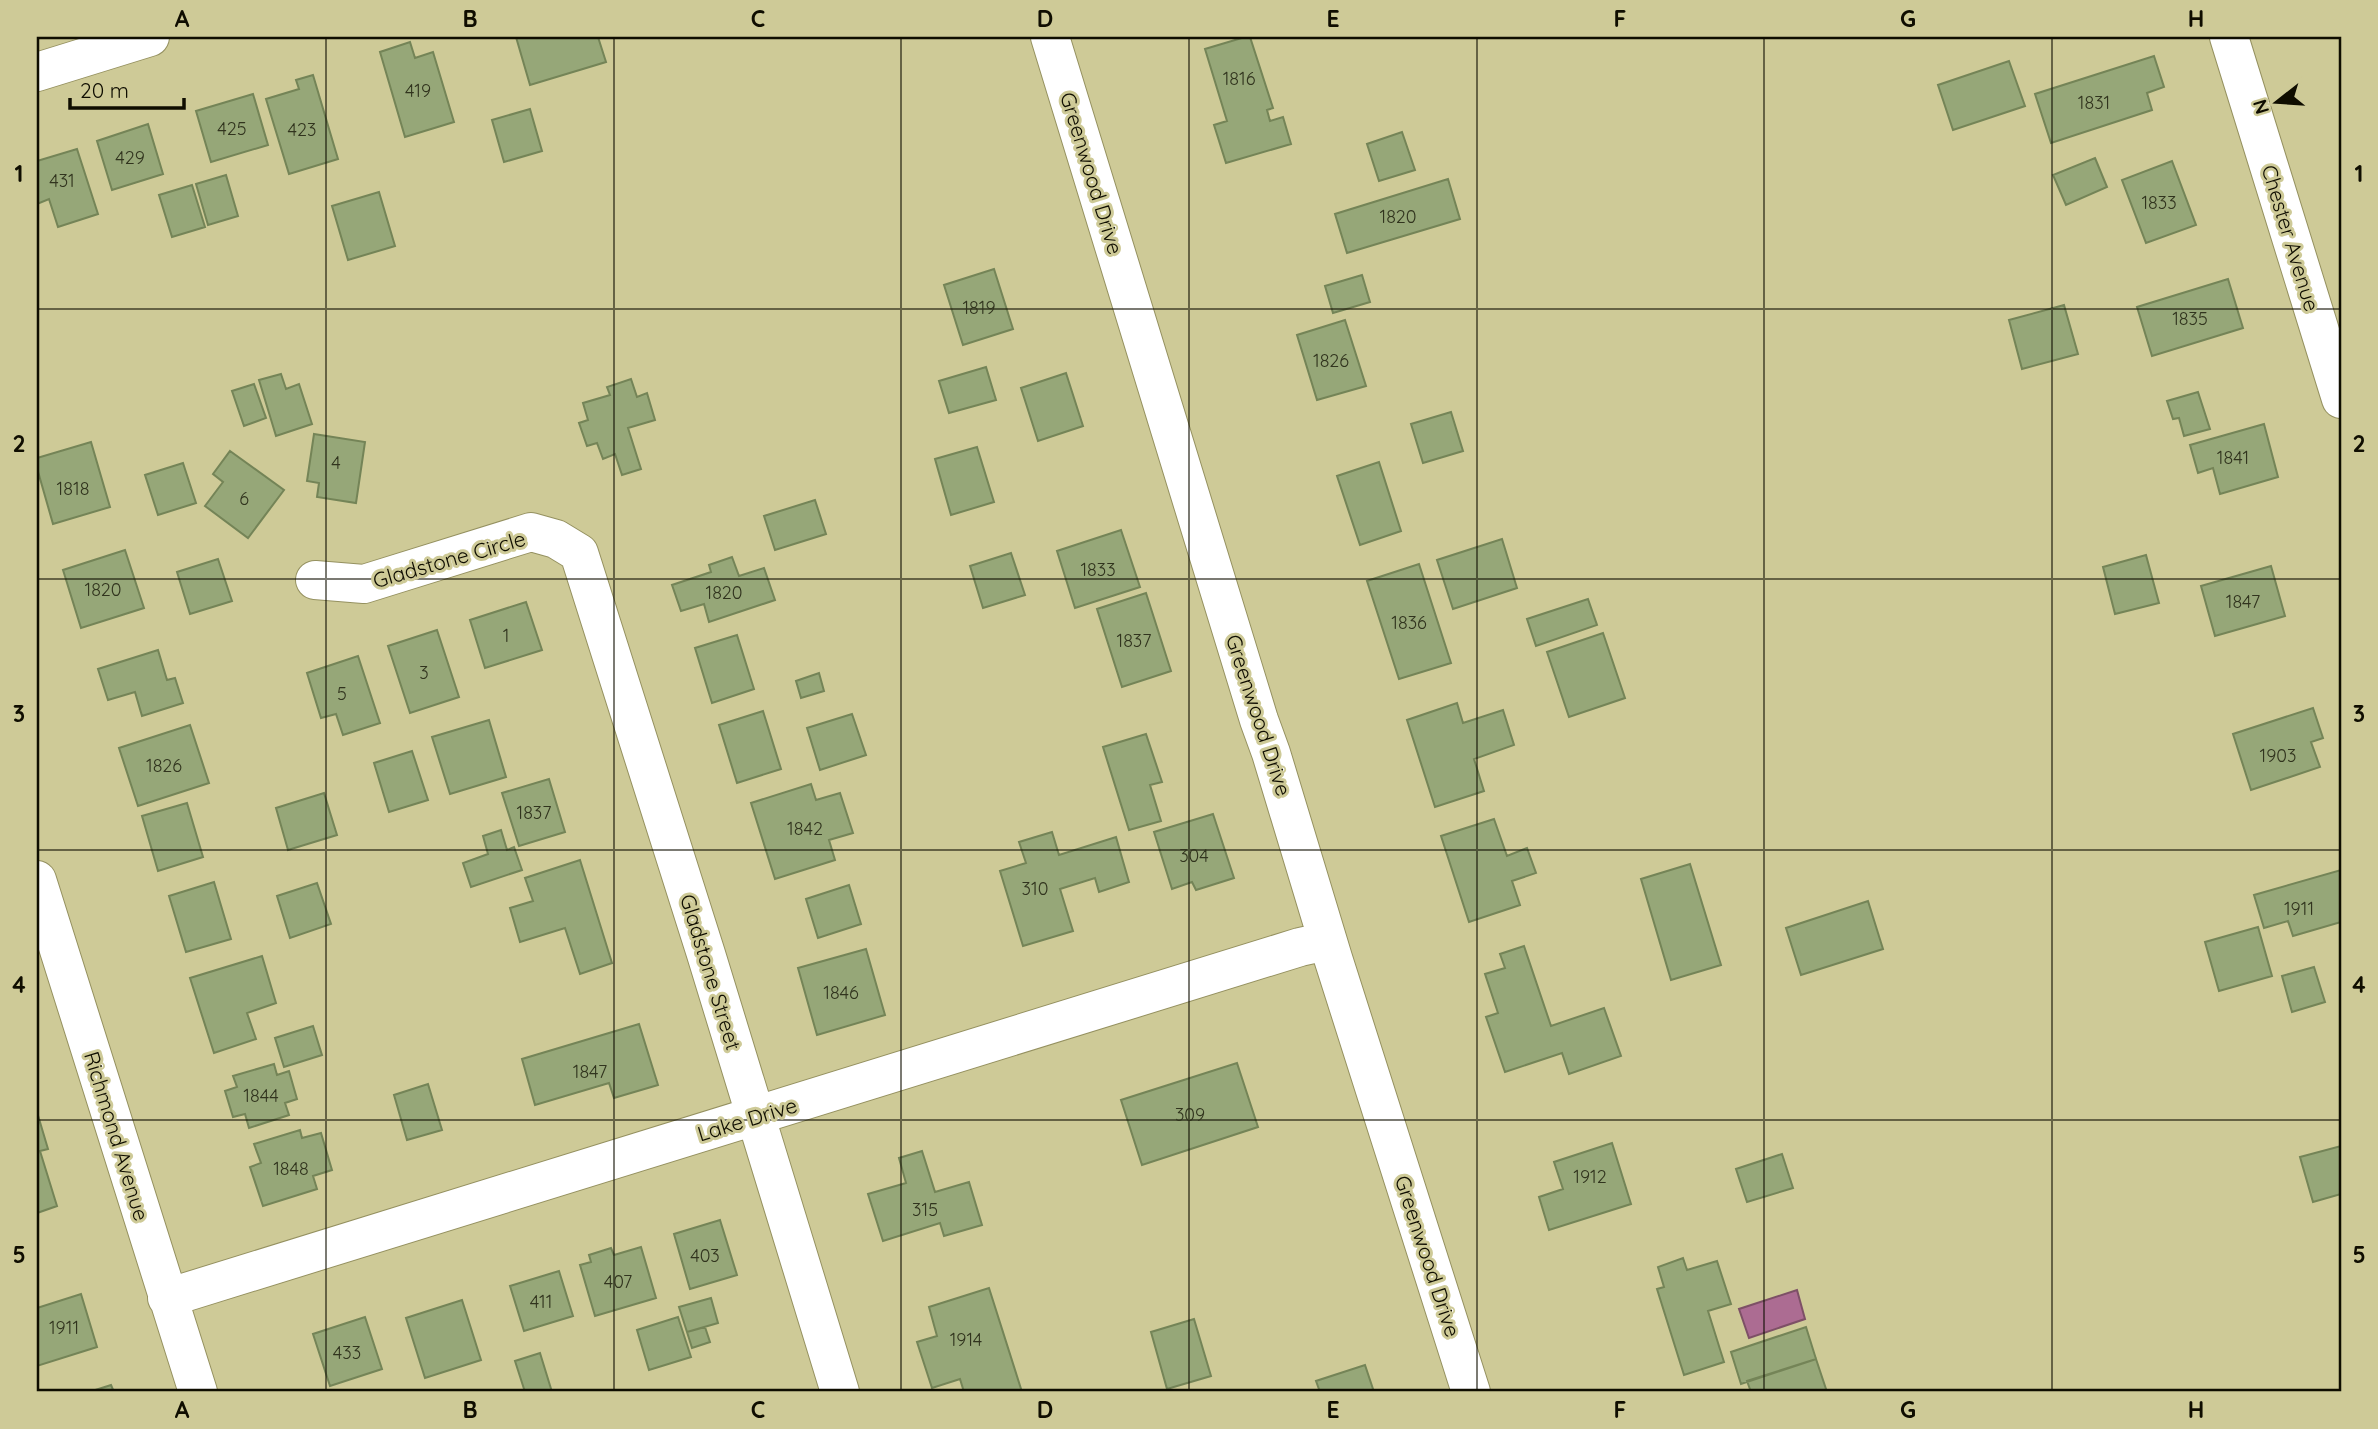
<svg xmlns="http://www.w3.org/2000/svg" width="2378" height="1429" font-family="Quicksand,sans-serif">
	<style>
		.water { fill: #ac6c92; stroke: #7d5066; stroke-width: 2 }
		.building { fill: #96a778; stroke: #748457; stroke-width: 2 }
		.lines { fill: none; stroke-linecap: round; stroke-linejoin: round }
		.minor-casing { stroke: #959160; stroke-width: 40 }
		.minor { stroke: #fff; stroke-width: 38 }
		.grid { fill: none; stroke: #0f0d00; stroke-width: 2; stroke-opacity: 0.55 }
		.labels { text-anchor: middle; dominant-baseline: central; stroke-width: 6; stroke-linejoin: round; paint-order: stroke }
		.number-label { font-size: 18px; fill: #31341e }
		.street-label { font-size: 21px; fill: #0f0d00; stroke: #ceca97 }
		.neatline { fill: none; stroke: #0f0d00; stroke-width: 2.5 }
		.grid-label { font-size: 23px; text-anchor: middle; font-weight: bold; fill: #0f0d00 }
	</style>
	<rect width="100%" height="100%" fill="#ceca97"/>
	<!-- water -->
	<path class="water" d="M1797 1290 1805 1319 1749 1338 1739 1309Z"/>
	<!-- building -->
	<path class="building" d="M516 37H598L606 62 530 85Z
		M1245 37H1250L1273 108 1267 110 1270 121 1283 117 1291 144 1226 163 1214 125 1227 121 1205 49Z
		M410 42 415 58 433 52 454 122 405 137 380 52Z
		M2154 56 2164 87 2147 93 2152 110 2051 143 2035 94Z
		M2009 61 2025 106 1953 130 1938 85Z
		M313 75 338 159 289 174 266 99 299 89 296 80Z
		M253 94 268 145 211 162 196 111Z
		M530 109 542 151 504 162 492 120Z
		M148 124 163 174 112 190 97 141Z
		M1402 132 1415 170 1379 181 1367 144Z
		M77 149 98 214 58 227 49 199 37 204V161Z
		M2095 158 2107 187 2066 205 2053 175Z
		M2172 161 2196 225 2146 243 2122 180Z
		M226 175 238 216 208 225 196 184Z
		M1448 179 1460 219 1347 253 1335 214Z
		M192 185 205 227 172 237 159 195Z
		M379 192 395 246 348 260 332 206Z
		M994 269 1013 329 963 345 944 285Z
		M1362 275 1370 302 1333 313 1325 286Z
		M2228 279 2243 328 2152 356 2137 307Z
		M2064 305 2078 354 2022 369 2009 320Z
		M1345 320 1366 386 1317 400 1297 335Z
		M986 367 996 400 949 413 939 381Z
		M1066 373 1083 426 1038 441 1021 388Z
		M281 374 286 389 299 384 312 424 276 436 259 380Z
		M631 379 637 397 647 393 655 420 628 428 641 469 622 475 615 454 603 459 597 443 587 446 579 423 588 420 583 403 610 395 607 387Z
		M254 384 266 418 244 426 232 391Z
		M2198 392 2210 429 2184 436 2179 418 2173 419 2167 401Z
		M1451 412 1463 451 1423 463 1411 424Z
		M2264 424 2278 477 2220 494 2213 468 2198 473 2190 445Z
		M314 434 365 442 356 503 317 497 319 483 307 481Z
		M91 442 110 507 53 524 37 468V458Z
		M977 447 994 502 951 515 935 459Z
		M230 451 284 490 248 538 205 506 223 482 213 474Z
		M1379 462 1401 531 1360 545 1337 476Z
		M183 463 196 503 158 515 145 475Z
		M815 500 826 534 775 550 764 516Z
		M1121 530 1140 587 1075 608 1057 551Z
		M1502 539 1517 588 1453 609 1437 560Z
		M125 550 144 608 81 628 63 570Z
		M1011 553 1025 595 983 608 970 566Z
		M2146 555 2159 603 2115 614 2103 567Z
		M732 557 739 576 764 568 775 600 709 622 704 604 681 611 672 585 711 572 709 565Z
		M218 559 232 601 190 614 177 572Z
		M1419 564 1451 663 1399 679 1367 581Z
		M2271 566 2285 616 2215 636 2201 586Z
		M1146 593 1171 671 1122 687 1097 609Z
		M1588 599 1597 625 1536 646 1527 619Z
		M526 602 542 650 485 668 470 620Z
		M437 630 459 697 410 713 388 646Z
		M1603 633 1625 698 1569 717 1547 652Z
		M737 635 754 689 712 703 695 648Z
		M158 650 167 680 175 678 183 703 142 716 135 692 108 700 98 669Z
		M358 656 380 723 343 735 336 714 321 718 307 673Z
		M819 673 824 691 801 698 796 681Z
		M1457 703 1463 723 1503 710 1514 745 1474 759 1484 791 1435 807 1407 720Z
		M2313 708 2323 738 2311 742 2320 767 2251 790 2233 734Z
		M763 711 781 769 737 783 719 725Z
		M852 714 866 755 820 770 807 728Z
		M489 720 506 777 450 794 432 737Z
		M190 725 209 783 138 806 119 748Z
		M1146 734 1162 782 1150 785 1161 821 1129 830 1103 747Z
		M412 751 428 800 389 812 374 763Z
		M549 779 565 832 519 846 502 793Z
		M811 784 816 800 840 793 853 833 829 840 835 860 775 879 751 803Z
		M324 793 337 835 288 850 276 808Z
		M187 803 203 857 158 871 142 816Z
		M1213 814 1234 878 1196 890 1192 882 1172 889 1154 832Z
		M1494 819 1507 856 1527 848 1536 873 1512 881 1520 905 1469 922 1441 836Z
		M501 830 507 850 514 847 522 870 471 887 463 863 488 854 483 836Z
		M1052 832 1059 855 1116 837 1129 882 1099 892 1095 878 1060 889 1073 931 1023 946 1000 871 1026 863 1019 842Z
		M580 860 612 963 580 974 565 928 520 942 510 908 533 901 525 878Z
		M1690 864 1721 965 1671 980 1641 879Z
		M2341 870V922L2293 936 2288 921 2264 928 2254 895Z
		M214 882 231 939 186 952 169 896Z
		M317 883 331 924 290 938 277 896Z
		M849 885 861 924 818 938 806 899Z
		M1868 901 1883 949 1801 975 1786 928Z
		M2258 927 2272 976 2219 991 2205 942Z
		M1524 946 1551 1026 1604 1008 1621 1056 1569 1074 1562 1053 1505 1072 1486 1017 1498 1013 1485 974 1505 968 1500 954Z
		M866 949 885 1015 817 1035 798 968Z
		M262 956 276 1003 247 1013 256 1039 214 1053 190 978Z
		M2314 967 2325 1002 2292 1012 2282 976Z
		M639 1024 658 1085 614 1098 609 1083 535 1105 522 1059Z
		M313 1026 322 1055 284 1067 275 1038Z
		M1237 1063 1258 1127 1142 1165 1121 1100Z
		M274 1064 277 1075 289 1071 297 1099 285 1103 289 1115 249 1128 245 1114 233 1117 225 1091 237 1087 233 1076Z
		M428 1084 442 1130 407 1140 394 1095Z
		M37 1112 48 1149 40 1151 57 1206 37 1213Z
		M300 1130 302 1138 321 1133 332 1170 313 1176 317 1189 263 1206 250 1167 261 1163 254 1144Z
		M1612 1143 1631 1204 1549 1230 1539 1197 1563 1189 1554 1162Z
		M2341 1146V1194L2313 1202 2300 1157Z
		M922 1151 935 1192 969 1182 982 1225 944 1236 940 1223 883 1241 868 1194 906 1183 899 1158Z
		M1782 1154 1793 1188 1747 1202 1736 1169Z
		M720 1220 737 1275 690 1289 674 1234Z
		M641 1247 656 1298 595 1316 580 1265 591 1262 589 1255 611 1248 614 1255Z
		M1683 1258 1687 1270 1717 1261 1731 1304 1708 1311 1724 1362 1684 1375 1657 1289 1664 1287 1658 1267Z
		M559 1271 573 1316 524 1331 510 1286Z
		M989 1288 1022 1392H964L960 1379 932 1388 917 1342 937 1336 929 1307Z
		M81 1294 97 1347 37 1366V1308Z
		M711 1298 718 1323 687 1332 679 1307Z
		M462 1300 481 1360 425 1378 406 1318Z
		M365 1317 382 1369 330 1386 313 1334Z
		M678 1317 691 1357 649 1370 637 1330Z
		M1194 1319 1211 1376 1167 1389 1151 1332Z
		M705 1327 710 1342 692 1348 687 1332Z
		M1806 1327 1816 1359 1741 1384 1731 1352Z
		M540 1353 552 1392H525L515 1361Z
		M1816 1359 1827 1392H1751L1747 1381Z
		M1365 1365 1374 1392H1320L1316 1381Z
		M111 1385 114 1392H89Z"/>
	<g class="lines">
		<defs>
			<path id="minor" d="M1050 37 1259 720 1271 753 1333 958 1471 1392
				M2229 37 2341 399
				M37 72 150 37
				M315 580 364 584 531 532 556 539 579 553 706 954 840 1392
				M37 880 198 1392
				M167 1298 1300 947 1327 941"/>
		</defs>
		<!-- minor casing -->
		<use href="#minor" class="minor-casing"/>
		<!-- minor -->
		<use href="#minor" class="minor"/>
	</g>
	<!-- grid -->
	<path class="grid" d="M326 37V1392M614 37V1392M901 37V1392M1189 37V1392M1477 37V1392M1764 37V1392M2052 37V1392M37 309H2341M37 579H2341M37 850H2341M37 1120H2341"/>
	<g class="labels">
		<!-- number labels -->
		<g class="number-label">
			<text x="1239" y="78">1816</text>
			<text x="418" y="90">419</text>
			<text x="2094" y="102">1831</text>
			<text x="232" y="128">425</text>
			<text x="302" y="129">423</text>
			<text x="130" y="157">429</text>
			<text x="62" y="180">431</text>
			<text x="2159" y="202">1833</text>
			<text x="1398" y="216">1820</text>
			<text x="979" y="307">1819</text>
			<text x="2190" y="318">1835</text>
			<text x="1331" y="360">1826</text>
			<text x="2233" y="457">1841</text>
			<text x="336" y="462">4</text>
			<text x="73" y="488">1818</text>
			<text x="244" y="498">6</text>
			<text x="1098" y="569">1833</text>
			<text x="103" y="589">1820</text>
			<text x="724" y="592">1820</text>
			<text x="2243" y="601">1847</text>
			<text x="1409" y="622">1836</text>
			<text x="506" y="635">1</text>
			<text x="1134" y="640">1837</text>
			<text x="424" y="672">3</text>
			<text x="342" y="693">5</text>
			<text x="2278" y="755">1903</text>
			<text x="164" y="765">1826</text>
			<text x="534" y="812">1837</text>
			<text x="805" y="828">1842</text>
			<text x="1194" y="855">304</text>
			<text x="1035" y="888">310</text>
			<text x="2299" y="908">1911</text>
			<text x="841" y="992">1846</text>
			<text x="590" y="1071">1847</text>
			<text x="261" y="1095">1844</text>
			<text x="1190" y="1114">309</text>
			<text x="291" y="1168">1848</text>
			<text x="1590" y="1176">1912</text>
			<text x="925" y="1209">315</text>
			<text x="705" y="1255">403</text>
			<text x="618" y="1281">407</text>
			<text x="541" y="1301">411</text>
			<text x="64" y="1327">1911</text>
			<text x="966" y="1339">1914</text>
			<text x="347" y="1352">433</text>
		</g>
		<!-- street labels -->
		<g class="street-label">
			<text transform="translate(1092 173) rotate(73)">Greenwood Drive</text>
			<text transform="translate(2291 238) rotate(73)">Chester Avenue</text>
			<text transform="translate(449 559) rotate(-16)">Gladstone Circle</text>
			<text transform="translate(1259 715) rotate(72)">Greenwood Drive</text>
			<text transform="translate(711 972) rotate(73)">Gladstone Street</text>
			<text transform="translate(747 1119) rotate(-17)">Lake Drive</text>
			<text transform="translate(117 1136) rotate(73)">Richmond Avenue</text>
			<text transform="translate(1428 1256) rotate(72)">Greenwood Drive</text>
		</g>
	</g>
	<!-- border -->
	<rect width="2378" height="1429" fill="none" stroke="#ceca97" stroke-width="77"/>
	<!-- north arrow -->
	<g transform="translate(2277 102) rotate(253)" stroke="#ceca97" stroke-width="5" paint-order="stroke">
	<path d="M0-5L12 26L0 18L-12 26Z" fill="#0f0d00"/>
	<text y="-10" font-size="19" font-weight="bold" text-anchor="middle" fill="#0f0d00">N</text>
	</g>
	<!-- scale -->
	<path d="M70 98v10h114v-10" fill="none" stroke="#0f0d00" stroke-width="3.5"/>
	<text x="80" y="98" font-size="21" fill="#0f0d00" stroke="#ceca97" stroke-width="5" paint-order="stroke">20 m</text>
	<rect x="38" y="38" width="2302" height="1352" class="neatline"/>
	<g class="grid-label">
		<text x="182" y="27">A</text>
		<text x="470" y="27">B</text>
		<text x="758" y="27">C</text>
		<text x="1045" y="27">D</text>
		<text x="1333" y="27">E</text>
		<text x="1620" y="27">F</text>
		<text x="1908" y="27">G</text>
		<text x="2196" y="27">H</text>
		<text x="19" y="182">1</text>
		<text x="2359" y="182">1</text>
		<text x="19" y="452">2</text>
		<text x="2359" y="452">2</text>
		<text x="19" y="722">3</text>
		<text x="2359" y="722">3</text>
		<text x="19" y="993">4</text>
		<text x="2359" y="993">4</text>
		<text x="19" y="1263">5</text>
		<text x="2359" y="1263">5</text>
		<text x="182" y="1418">A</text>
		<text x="470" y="1418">B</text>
		<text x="758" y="1418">C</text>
		<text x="1045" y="1418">D</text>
		<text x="1333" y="1418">E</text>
		<text x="1620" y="1418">F</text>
		<text x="1908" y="1418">G</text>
		<text x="2196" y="1418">H</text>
	</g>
</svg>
